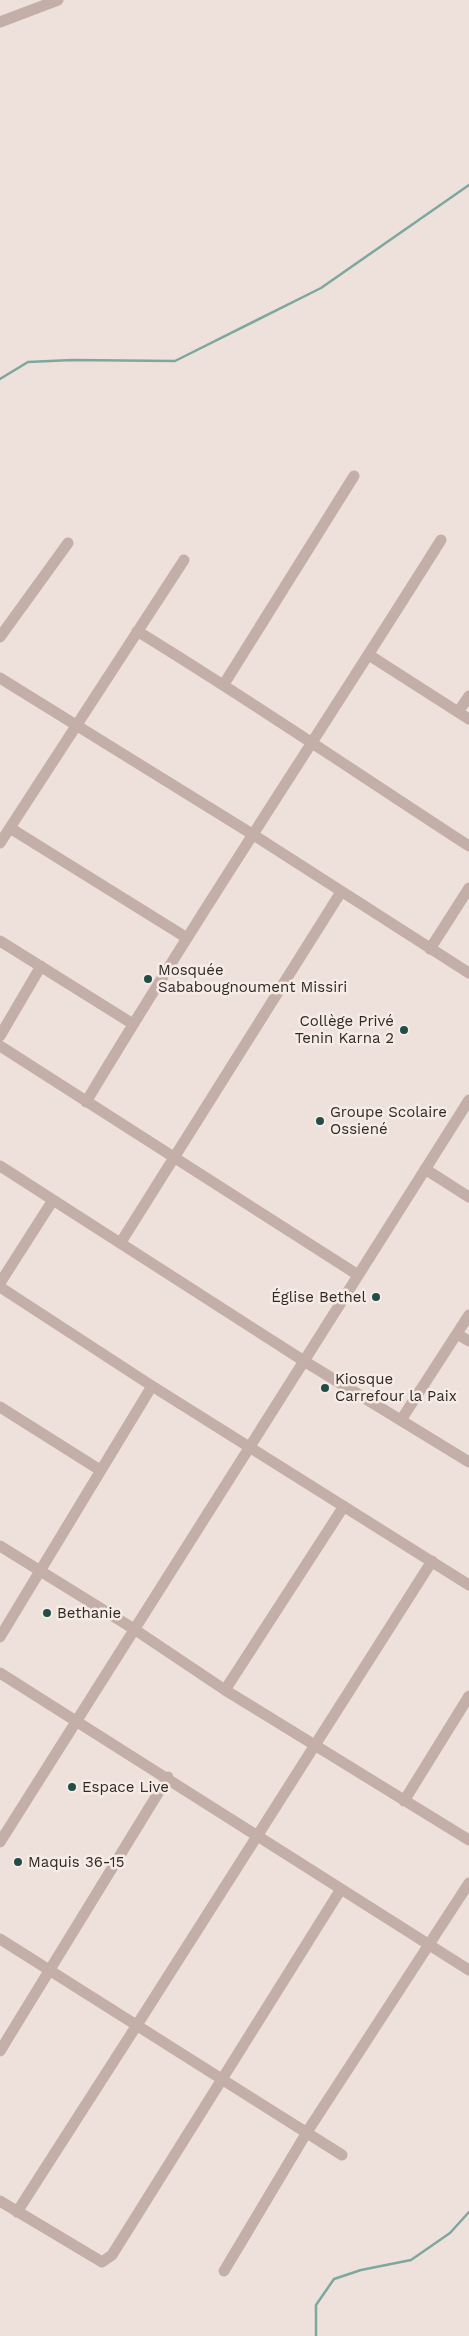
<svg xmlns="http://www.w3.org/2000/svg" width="469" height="2336" font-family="'Work Sans',sans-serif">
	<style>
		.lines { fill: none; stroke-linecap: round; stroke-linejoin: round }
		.stream { stroke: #7ea7a0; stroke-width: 2.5 }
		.minor { stroke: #c4afa8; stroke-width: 11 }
		.poi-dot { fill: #234e48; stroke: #f6ece6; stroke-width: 2 }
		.labels { text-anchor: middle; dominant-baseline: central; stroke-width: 5; stroke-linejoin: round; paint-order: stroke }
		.poi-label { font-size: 15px; fill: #322927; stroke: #f6ece6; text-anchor: start }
	</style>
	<rect width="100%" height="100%" fill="#eee1db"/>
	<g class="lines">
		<!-- stream -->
		<path class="stream" d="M0 379 28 362 72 360 175 361 321 288 469 185
			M316 2336V2305L334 2279 361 2270 411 2260 450 2233 469 2212"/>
		<!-- minor -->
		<path class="minor" d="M0 22 58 0
			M137 631C250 700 358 774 469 846
			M0 637 68 543
			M369 655 469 719
			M0 678 252 834 469 973
			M224 684 354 476
			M458 712 469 696
			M10 828 187 938
			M0 843 184 560
			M0 941 133 1024
			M430 949 469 888
			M0 1036 41 966
			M0 1046 358 1275
			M86 1102C200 912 323 728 441 540
			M0 1166 304 1361 469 1462
			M425 1169 469 1197
			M121 1242 341 892
			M0 1283 53 1200
			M0 1287 152 1386 469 1585
			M457 1334 469 1341
			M0 1407 100 1470
			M401 1420 469 1315
			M0 1546 134 1629 225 1690 469 1840
			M0 1637 152 1386
			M0 1673 469 1970
			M225 1690 344 1506
			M404 1801 469 1696
			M0 1842 469 1100
			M0 1939 342 2155
			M0 2051 168 1777
			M0 2201 102 2262 112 2255 341 1889
			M17 2212C157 1996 293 1777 432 1561
			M224 2271 307 2132 469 1883"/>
	</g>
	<!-- markers -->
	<g class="poi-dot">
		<circle cx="148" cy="979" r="5"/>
		<circle cx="404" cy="1030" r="5"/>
		<circle cx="320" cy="1121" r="5"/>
		<circle cx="376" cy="1297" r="5"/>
		<circle cx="325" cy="1388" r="5"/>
		<circle cx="47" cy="1613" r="5"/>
		<circle cx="72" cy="1787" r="5"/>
		<circle cx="18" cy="1862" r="5"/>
	</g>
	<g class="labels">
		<!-- poi labels -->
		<g class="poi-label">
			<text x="158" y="970">Mosquée<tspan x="158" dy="17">Sababougnoument Missiri</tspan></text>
			<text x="394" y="1021" text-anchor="end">Collège Privé<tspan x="394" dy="17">Tenin Karna 2</tspan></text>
			<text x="330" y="1112">Groupe Scolaire<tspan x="330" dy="17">Ossiené</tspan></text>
			<text x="366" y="1297" text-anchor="end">Église Bethel</text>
			<text x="335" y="1379">Kiosque<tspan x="335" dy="17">Carrefour la Paix</tspan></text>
			<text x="57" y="1613">Bethanie</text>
			<text x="82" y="1787">Espace Live</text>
			<text x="28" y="1862">Maquis 36-15</text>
		</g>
	</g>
</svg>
